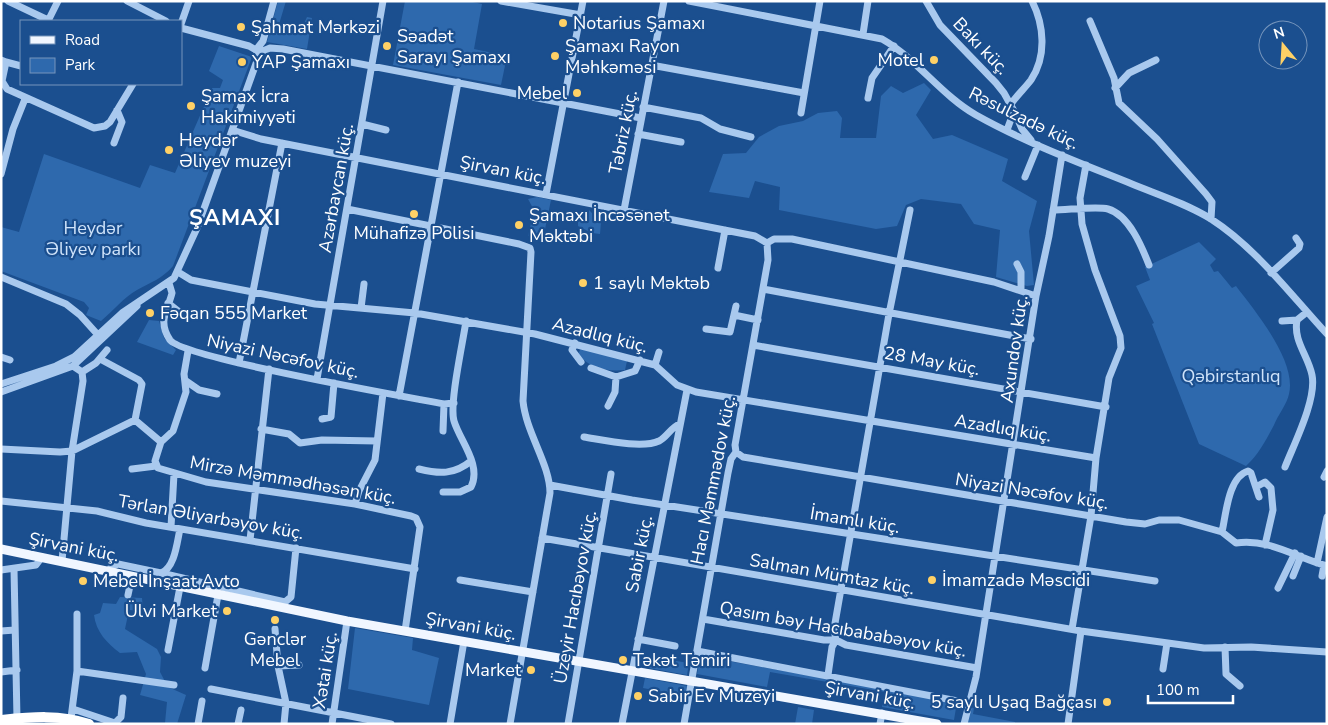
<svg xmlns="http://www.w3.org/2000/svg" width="1328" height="725" font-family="'Nunito Sans',sans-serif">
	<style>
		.green { fill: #2e69ad }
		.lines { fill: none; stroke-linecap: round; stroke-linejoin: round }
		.minor { stroke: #a9c9ee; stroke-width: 7 }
		.major { stroke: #f0f6ff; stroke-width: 9 }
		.highway { stroke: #fff; stroke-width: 10 }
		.poi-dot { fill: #ffd166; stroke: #1b4f8f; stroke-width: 2 }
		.labels { text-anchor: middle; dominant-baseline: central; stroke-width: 4.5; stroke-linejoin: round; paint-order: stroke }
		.poi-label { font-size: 18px; fill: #fff; stroke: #1b4f8f; text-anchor: start }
		.street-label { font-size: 18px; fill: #fff; stroke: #1b4f8f }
		.park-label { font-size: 18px; fill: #cfe3fa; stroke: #1b4f8f }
		.district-label { font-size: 22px; font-weight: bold; letter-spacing: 1px; fill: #fff; stroke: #1b4f8f }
	</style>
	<rect width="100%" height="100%" fill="#1b4f8f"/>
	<!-- green -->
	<path class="green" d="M278 1H286L277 31 292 35 294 27 302 28 307 17 312 18 307 49 267 42Z
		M405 1H468L482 4 474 49 507 56 501 85 393 65Z
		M219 46 252 57 173 266C162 279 151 282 137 290 124 297 113 311 101 321L86 315 89 308 84 302 1 271V227L19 232 44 154 140 188 150 165 175 173 212 88H220L223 80 209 71Z
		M924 83 931 90 916 115 933 139 952 135 1008 159 1002 181 1037 201 1029 231 1034 285 1027 286 996 277 1000 230 974 224 961 204 921 199 906 205 897 226 876 229 779 210 780 187 755 181 749 198 709 192 723 154 746 153 759 137 779 126 803 121 818 113 837 111 842 118 840 138H876L881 96 891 86 903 93Z
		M537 197 551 200 543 239 528 236 534 210 528 199Z
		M589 210 601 222 600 234 592 233 578 226V221L586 222Z
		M1199 242 1216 259 1210 265 1214 272 1218 271 1232 288 1236 286C1255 311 1297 361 1289 394 1287 404 1278 415 1274 425 1266 440 1259 454 1246 466L1199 444 1152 324 1154 323 1136 286 1150 280 1145 267Z
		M149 320 159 321 164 338 176 350 173 355 137 342Z
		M581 348 627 361 625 370C607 372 589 368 578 354Z
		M120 597 142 598 143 611 129 610 125 629 157 649 161 657 160 672 168 687 186 695 177 724H153L165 723 167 702 140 695 146 674 137 652 120 653C107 643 96 632 94 615L100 613 103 603 116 604Z
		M355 628 413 638 412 650 439 658 429 705 348 689Z
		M645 656 689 663 687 675 643 667Z
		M700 656 957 702 954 720 882 707 885 692 770 672 767 687 697 674Z
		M645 678 687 686 685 696 643 688Z
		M798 707 814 710 812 724H795Z
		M970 707 974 708 973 714 1015 722V724L967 723Z"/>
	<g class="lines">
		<!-- minor -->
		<path class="minor" d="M8 1 48 20
			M127 1 166 21
			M501 1 581 15
			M689 1 882 39C917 59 941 95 976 115 1026 143 1080 163 1132 184 1159 195 1187 204 1211 219 1256 248 1291 295 1327 334
			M926 1 940 25 996 83 1004 93 1014 111
			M48 21 58 1
			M1090 21 1114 78 1119 103 1157 139 1206 194 1212 202 1211 219
			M181 24 189 1
			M863 34 868 1
			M256 50 263 41 274 1
			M258 53 270 48 283 49 641 118
			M1 60 6 62 2 81 7 89 94 128 105 126 110 122 133 84
			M6 62 21 66
			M651 65 804 93
			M1115 88 1129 73 1156 60
			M868 98 872 78 894 46
			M1011 104C1017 95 1025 88 1031 80 1047 56 1044 25 1032 1
			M643 107 701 118 720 129 751 137
			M801 113 820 1
			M362 124 386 130
			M232 130 261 139 755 236 767 243
			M1007 130 1014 111 1022 129 1031 140
			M638 134 681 142
			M114 143 122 122 117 110
			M1 174 13 129 25 99
			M1025 177 1038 145
			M546 194 583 1
			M347 209 519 244 530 248 531 252 523 401C526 433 550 464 550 493L510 724
			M624 210 664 1
			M1053 210C1067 210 1097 206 1108 209 1129 215 1142 247 1149 265
			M767 243 774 239H792L994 282 1036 296
			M1017 264 1021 272V289
			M718 268 725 230
			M178 272 191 280 315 304 415 313 535 334 655 365 677 385 696 392 1096 458
			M1271 273 1299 248 1300 244 1296 238
			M1 277 66 304 80 315 98 335
			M169 283 172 293C168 310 157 321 170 340 183 358 408 397 444 404L454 403
			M763 289 1031 339
			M168 303 178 311
			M361 308 364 284
			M734 315 758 320
			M1282 321 1297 320
			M706 329 730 332 736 306
			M575 343 572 350 581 362
			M753 345 1106 407
			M1 357 10 360
			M100 359 139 380 142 384 135 420
			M239 363 282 143
			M655 365 659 352
			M591 368 616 377
			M82 372 96 363 107 350
			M317 379 383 1
			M186 381 199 390 217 394
			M1 384 56 366 74 357 122 313 174 278 197 228 258 58 256 50 249 46 181 28
			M1 392 73 366 137 306
			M399 396 458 82
			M608 406 615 392 616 377 635 371 640 360
			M322 419 331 417 334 383
			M261 429 289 434 300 443 322 440 377 441
			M443 431 444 404
			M584 437C603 440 642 449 659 441 667 437 671 427 680 424
			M161 442 173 431 186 392 184 374 188 351
			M1 449 60 452 72 451 135 420 161 442 155 461 158 468 206 482 355 504 411 516 416 518 420 527 405 631
			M736 452 743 457 1126 522 1145 524 1159 520H1179L1222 532 1236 543C1269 538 1297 558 1327 566
			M1285 467C1294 444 1317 399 1312 375 1308 355 1293 341 1297 320L1307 312
			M132 469 156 466
			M419 469C439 474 454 475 471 461
			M1324 477 1327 471
			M550 485 632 500 1155 581
			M1256 487 1265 482 1271 488 1273 510 1265 545
			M443 492H460L471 487C482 465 460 441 454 421 449 404 463 342 466 321
			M1 501 97 511 146 523 415 569
			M355 504 359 491 375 460 383 393
			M171 527 174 474
			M1222 532C1226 515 1228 477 1248 471L1251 473 1259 497
			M542 538 1081 631 1204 648 1251 647 1327 652
			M250 540 269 369
			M62 561 72 451 83 381 82 372 73 366
			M1317 563 1327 517
			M14 569 17 719
			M1 570 36 565 42 557
			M109 571 111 567 118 564 161 573C175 568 177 542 180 529
			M161 573 285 602 291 597 296 548
			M1293 576 1301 556
			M1322 576 1324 565
			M460 580 533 592
			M1278 588 1295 553
			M128 595 132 576
			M703 619 824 640H836L846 645 977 668
			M275 629 278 666 286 703 284 724
			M1072 629 1091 516 1096 458 1109 378 1121 348 1120 336 1095 270 1082 224 1080 198 1086 165
			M1 631 15 630
			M638 639 675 646
			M836 640 834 629 889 314 910 210
			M1225 647 1226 674 1240 686
			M168 650 180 587
			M697 651 968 703
			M278 666 299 665
			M205 668 218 595
			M1163 669 1167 643
			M77 671 174 685
			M1 672 17 670
			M828 675 832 647 836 640
			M211 689 391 724
			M73 709 115 723 121 717 123 698
			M71 718 77 671V614
			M198 724 202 701
			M238 724 241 710
			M332 724 347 621
			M450 724 464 641
			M568 724 611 474
			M622 724 687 390
			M684 724 728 473 731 459 736 452 735 445 768 260 767 243
			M880 724 882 713
			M964 724 976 677 1036 296 1049 236 1062 155
			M1068 724 1081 631"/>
		<!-- major -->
		<path class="major" d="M1 549 347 621 937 724"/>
		<!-- highway -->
		<path class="highway" d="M1 720C31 717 60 714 89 724"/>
	</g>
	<!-- markers -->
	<g class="poi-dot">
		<circle cx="563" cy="23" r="5"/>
		<circle cx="241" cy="27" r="5"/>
		<circle cx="387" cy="46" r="5"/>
		<circle cx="555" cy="56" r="5"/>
		<circle cx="934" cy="60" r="5"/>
		<circle cx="242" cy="62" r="5"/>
		<circle cx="577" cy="93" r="5"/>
		<circle cx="191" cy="106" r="5"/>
		<circle cx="169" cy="150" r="5"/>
		<circle cx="414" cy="214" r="5"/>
		<circle cx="519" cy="225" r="5"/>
		<circle cx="583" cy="283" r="5"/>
		<circle cx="150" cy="313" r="5"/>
		<circle cx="932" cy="580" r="5"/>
		<circle cx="83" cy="581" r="5"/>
		<circle cx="227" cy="611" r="5"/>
		<circle cx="275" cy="620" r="5"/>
		<circle cx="623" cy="660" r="5"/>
		<circle cx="531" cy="670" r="5"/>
		<circle cx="638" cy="696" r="5"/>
		<circle cx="1107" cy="702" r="5"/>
	</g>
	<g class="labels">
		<!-- poi labels -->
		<g class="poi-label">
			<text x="573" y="23">Notarius Şamaxı</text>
			<text x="251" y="27">Şahmat Mərkəzi</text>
			<text x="397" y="36">Səadət<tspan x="397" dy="21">Sarayı Şamaxı</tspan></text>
			<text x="565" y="46">Şamaxı Rayon<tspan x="565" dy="21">Məhkəməsi</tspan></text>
			<text x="924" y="60" text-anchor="end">Motel</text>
			<text x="252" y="62">YAP Şamaxı</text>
			<text x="567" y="93" text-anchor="end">Mebel</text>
			<text x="201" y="96">Şamax İcra<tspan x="201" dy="21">Hakimiyyəti</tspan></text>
			<text x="179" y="140">Heydər<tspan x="179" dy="21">Əliyev muzeyi</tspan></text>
			<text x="529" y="215">Şamaxı İncəsənət<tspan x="529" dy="21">Məktəbi</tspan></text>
			<text x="414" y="233" text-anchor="middle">Mühafizə Polisi</text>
			<text x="593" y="283">1 saylı Məktəb</text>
			<text x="160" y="313">Fəqan 555 Market</text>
			<text x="942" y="580">İmamzadə Məscidi</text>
			<text x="93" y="581">Mebel İnşaat Avto</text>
			<text x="217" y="611" text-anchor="end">Ülvi Market</text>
			<text x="275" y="639" text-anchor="middle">Gənclər<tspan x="275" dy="21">Mebel</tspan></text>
			<text x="633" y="660">Təkət Təmiri</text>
			<text x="521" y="670" text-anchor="end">Market</text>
			<text x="648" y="696">Sabir Ev Muzeyi</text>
			<text x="1097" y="702" text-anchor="end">5 saylı Uşaq Bağçası</text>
		</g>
		<!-- street labels -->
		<g class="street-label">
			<text transform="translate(981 46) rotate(46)">Bakı küç.</text>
			<text transform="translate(1024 118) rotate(26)">Rəsulzadə küç.</text>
			<text transform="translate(623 132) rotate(-79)">Təbriz küç.</text>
			<text transform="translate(503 170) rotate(11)">Şirvan küç.</text>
			<text transform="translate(336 188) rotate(-80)">Azərbaycan küç.</text>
			<text transform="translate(600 335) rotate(14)">Azadlıq küç.</text>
			<text transform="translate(1014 349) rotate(-82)">Axundov küç.</text>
			<text transform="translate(283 356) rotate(12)">Niyazi Nəcəfov küç.</text>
			<text transform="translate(932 361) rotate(10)">28 May küç.</text>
			<text transform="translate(1003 428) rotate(9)">Azadlıq küç.</text>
			<text transform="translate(293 480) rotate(10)">Mirzə Məmmədhəsən küç.</text>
			<text transform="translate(713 480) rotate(-79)">Hacı Məmmədov küç.</text>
			<text transform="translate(1032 491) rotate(9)">Niyazi Nəcəfov küç.</text>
			<text transform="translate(211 517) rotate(10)">Tərlan Əliyarbəyov küç.</text>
			<text transform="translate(855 520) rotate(9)">İmamlı küç.</text>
			<text transform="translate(74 547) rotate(11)">Şirvani küç.</text>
			<text transform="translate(639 554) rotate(-79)">Sabir küç.</text>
			<text transform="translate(832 574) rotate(10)">Salman Mümtaz küç.</text>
			<text transform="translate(575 597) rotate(-80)">Üzeyir Hacıbəyov küç.</text>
			<text transform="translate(471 626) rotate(10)">Şirvani küç.</text>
			<text transform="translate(843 629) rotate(10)">Qasım bəy Hacıbababəyov küç.</text>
			<text transform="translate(325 670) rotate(-81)">Xətai küç.</text>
			<text transform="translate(870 695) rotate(10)">Şirvani küç.</text>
		</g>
		<!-- park labels -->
		<g class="park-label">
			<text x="93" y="228">Heydər<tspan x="93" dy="21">Əliyev parkı</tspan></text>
			<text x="1231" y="376">Qəbirstanlıq</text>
		</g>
		<!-- district labels -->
		<g class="district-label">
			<text x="235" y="218">ŞAMAXI</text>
		</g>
	</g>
	<!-- border -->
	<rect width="1328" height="725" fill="none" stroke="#ffffff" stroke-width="5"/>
	<!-- legend -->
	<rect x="20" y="20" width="162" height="65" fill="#1b4f8f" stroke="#7695bc"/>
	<rect x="30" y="36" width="25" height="8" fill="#f0f6ff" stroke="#7695bc"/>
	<text x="65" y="45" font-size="15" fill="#ffffff">Road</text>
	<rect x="30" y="58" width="25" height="15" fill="#2e69ad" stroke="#7695bc"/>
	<text x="65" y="70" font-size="15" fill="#ffffff">Park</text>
	<!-- north arrow -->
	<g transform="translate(1283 45) rotate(342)"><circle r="24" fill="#1b4f8f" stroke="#7695bc"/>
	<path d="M0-4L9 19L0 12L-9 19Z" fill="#ffd166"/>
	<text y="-8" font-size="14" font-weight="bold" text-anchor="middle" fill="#ffffff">N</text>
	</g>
	<!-- scale -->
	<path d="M1148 695v8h85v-8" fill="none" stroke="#ffffff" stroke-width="2.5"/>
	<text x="1156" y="695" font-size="15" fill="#ffffff" stroke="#1b4f8f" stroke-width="4" paint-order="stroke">100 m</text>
</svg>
